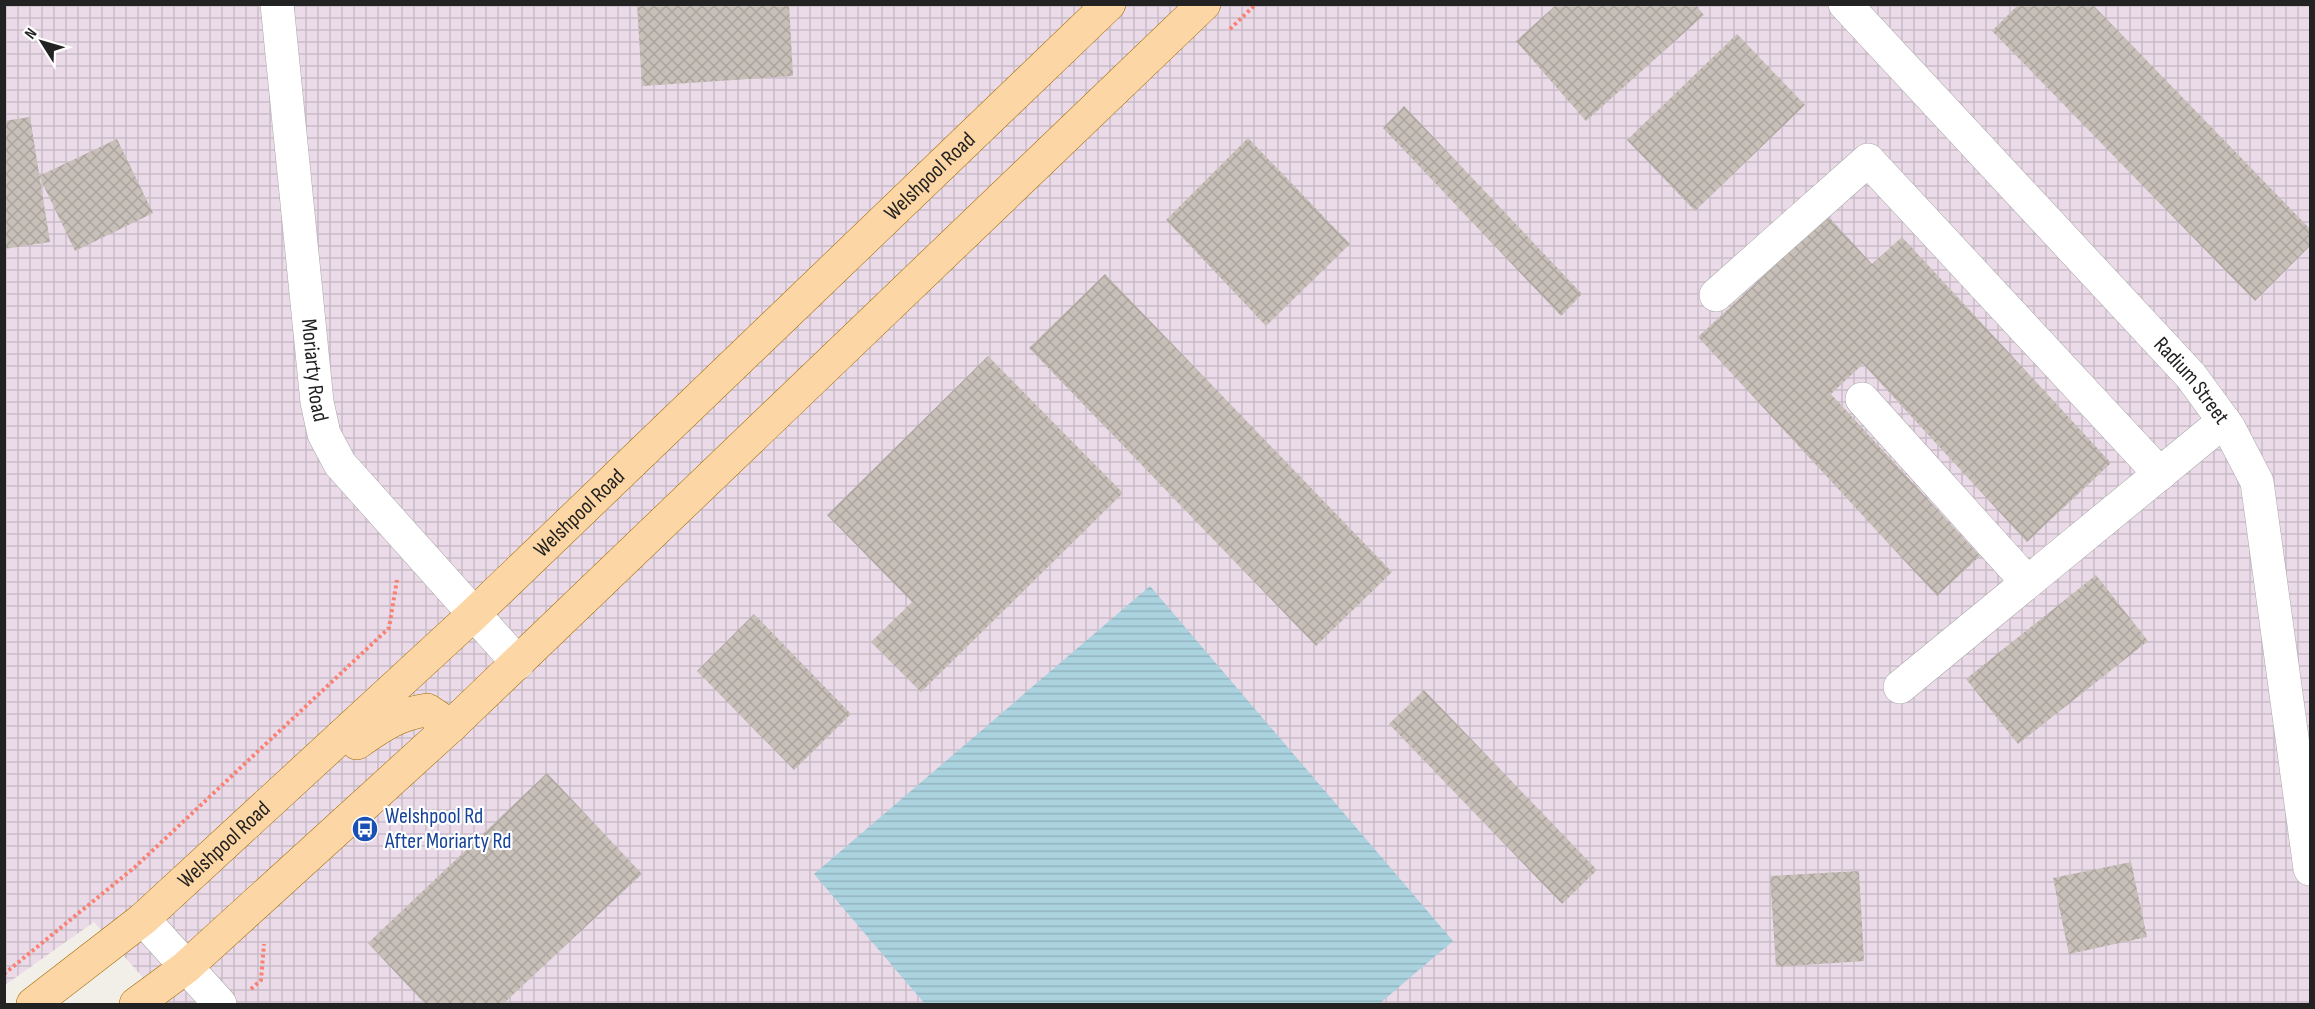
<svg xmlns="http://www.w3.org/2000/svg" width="2315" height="1009" font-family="'Sofia Sans Condensed',sans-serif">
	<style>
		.industrial { fill: url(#industrial-grid) }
		.water { fill: url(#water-rules) }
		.building { fill: url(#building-cross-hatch) }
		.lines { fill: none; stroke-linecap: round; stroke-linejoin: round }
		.minor-casing { stroke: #a9a9a9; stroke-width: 34 }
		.major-casing { stroke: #a06b00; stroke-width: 34 }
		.path { stroke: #fa8072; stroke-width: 4; stroke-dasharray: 3 3; stroke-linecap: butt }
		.minor { stroke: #fff; stroke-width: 33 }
		.major { stroke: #fcd6a4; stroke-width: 33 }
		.labels { text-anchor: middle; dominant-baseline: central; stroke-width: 4.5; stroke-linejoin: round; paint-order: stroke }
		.street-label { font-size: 22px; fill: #222; stroke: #fff }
		.transit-label { font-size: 22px; fill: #164399; stroke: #fff; text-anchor: start }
	</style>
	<defs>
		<pattern id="industrial-grid" width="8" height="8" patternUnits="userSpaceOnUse" patternTransform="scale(1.5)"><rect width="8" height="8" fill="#ebdbe8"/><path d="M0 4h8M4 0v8" fill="none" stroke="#c9bcc7"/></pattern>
		<pattern id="water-rules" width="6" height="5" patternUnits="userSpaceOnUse" patternTransform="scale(1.5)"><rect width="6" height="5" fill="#aad3df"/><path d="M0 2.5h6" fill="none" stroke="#92b5bf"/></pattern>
		<pattern id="building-cross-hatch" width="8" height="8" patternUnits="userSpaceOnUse" patternTransform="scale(1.5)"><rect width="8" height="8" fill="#c7bfb8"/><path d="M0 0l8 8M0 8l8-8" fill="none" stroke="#aba49e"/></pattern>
	</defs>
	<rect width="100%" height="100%" fill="#f2efe9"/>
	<!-- industrial -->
	<path class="industrial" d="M5 5H2310V1004H166L94 922 5 985Z"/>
	<!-- water -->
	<path class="water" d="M1150 586 1453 941 1379 1004H925L814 874Z"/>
	<!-- building -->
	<path class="building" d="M637 4H789L793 76 642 86Z
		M1557 4H1695L1704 15 1586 121 1516 41Z
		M2019 4H2092L2310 229V246L2255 301 1992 31Z
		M1737 34 1805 105 1695 211 1627 140Z
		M1404 106 1582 294 1561 316 1383 128Z
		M30 117 50 242 4 249V121Z
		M1248 138 1350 244 1266 326 1166 220Z
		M117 139 153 213 75 251 39 176Z
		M1828 216 1872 264 1902 237 2111 463 2027 542 1863 364 1831 394 1980 556 1937 596 1698 337Z
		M1105 274 1392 572 1316 646 1029 348Z
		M988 356 1123 493 921 692 871 642 912 602 827 515Z
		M2096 575 2148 641 2018 744 1966 679Z
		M754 614 851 714 794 770 697 671Z
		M1424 690 1597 870 1562 904 1389 724Z
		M547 773 642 874 503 1004H425L368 943Z
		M2131 862 2147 937 2069 954 2053 878Z
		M1859 871 1864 961 1776 967 1770 876Z"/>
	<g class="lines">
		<defs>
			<g id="minor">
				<path id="s1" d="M277 4 317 402 324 434 340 464 518 663"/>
				<path id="s2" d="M1845 4 2191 376 2229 428 2257 482 2310 869"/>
				<path d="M1716 295 1868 160 2160 474"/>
				<path d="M1862 399 2027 582"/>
				<path d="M1900 687 2224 421"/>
				<path d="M143 919 220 1004"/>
			</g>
			<g id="major">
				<path d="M357 743C381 726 398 714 427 710L451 726"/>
				<path id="s3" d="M33 1004 143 919 473 615 1109 4"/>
				<path d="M136 1004 185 968 451 726 1204 4"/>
			</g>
		</defs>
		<!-- minor casing -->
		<use href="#minor" class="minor-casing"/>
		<!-- major casing -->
		<use href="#major" class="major-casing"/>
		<!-- path -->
		<path class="path" d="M1230 29 1256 4
			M4 974 135 867 389 628 397 580
			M251 989 261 980 264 944"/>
		<!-- minor -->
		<use href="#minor" class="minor"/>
		<!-- major -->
		<use href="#major" class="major"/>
	</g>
	<!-- icons -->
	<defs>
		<symbol id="bus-disc" viewBox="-11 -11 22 22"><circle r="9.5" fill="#1a4fb4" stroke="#fff"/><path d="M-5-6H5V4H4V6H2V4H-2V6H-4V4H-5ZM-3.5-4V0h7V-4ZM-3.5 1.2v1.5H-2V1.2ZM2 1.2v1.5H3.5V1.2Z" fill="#fff"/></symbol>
	</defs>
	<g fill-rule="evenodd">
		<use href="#bus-disc" x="350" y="814" width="30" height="30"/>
	</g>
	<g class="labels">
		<!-- street labels -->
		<g class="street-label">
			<text stroke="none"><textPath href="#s3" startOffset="1221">Welshpool Road</textPath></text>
			<text stroke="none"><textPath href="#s1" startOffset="368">Moriarty Road</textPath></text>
			<text stroke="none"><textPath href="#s2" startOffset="512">Radium Street</textPath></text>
			<text stroke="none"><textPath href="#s3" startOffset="735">Welshpool Road</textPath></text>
			<text stroke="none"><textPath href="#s3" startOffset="249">Welshpool Road</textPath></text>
		</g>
		<!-- transit labels -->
		<g class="transit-label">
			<text x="385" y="816">Welshpool Rd<tspan x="385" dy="25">After Moriarty Rd</tspan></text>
		</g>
	</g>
	<!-- border -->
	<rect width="2315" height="1009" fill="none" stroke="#222222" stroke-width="12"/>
	<!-- north arrow -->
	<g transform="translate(42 42) rotate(307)" stroke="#ffffff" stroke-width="4.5" paint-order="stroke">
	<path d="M0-4.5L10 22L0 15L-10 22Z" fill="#222222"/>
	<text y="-9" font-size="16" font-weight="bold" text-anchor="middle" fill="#222222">N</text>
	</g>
</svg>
